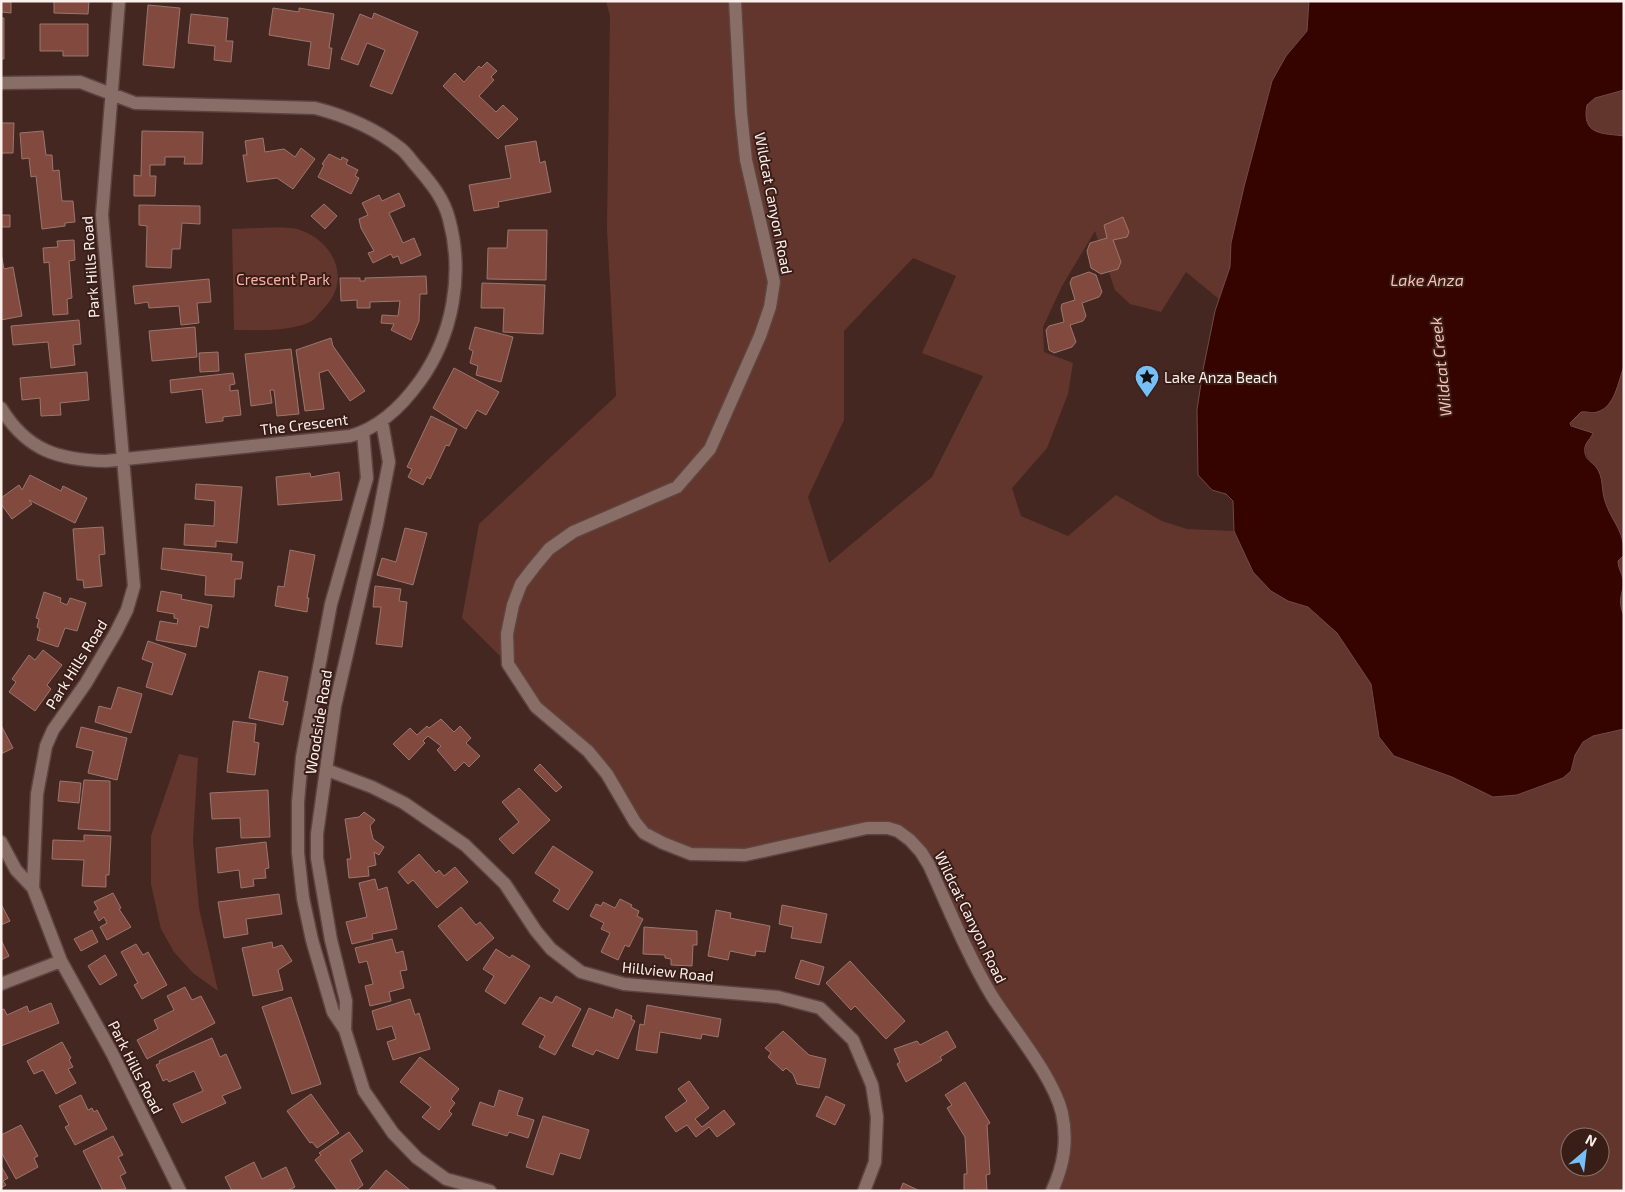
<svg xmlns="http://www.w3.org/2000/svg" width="1625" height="1192" font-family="'Exo 2',sans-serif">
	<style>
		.green { fill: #62362d; fill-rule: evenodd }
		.water { fill: #350300; stroke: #714a47 }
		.building { fill: #824a3e; stroke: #9a766e }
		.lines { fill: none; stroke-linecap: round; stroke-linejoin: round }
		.minor-casing { stroke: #5e433e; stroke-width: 15 }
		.minor { stroke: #896e68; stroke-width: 12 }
		.labels { text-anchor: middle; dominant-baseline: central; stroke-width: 4; stroke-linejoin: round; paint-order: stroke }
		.street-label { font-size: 15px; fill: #fcf0ed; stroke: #391d17 }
		.park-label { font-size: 15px; fill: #f9b1a2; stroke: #391d17 }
		.poi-label { font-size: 15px; fill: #fcf0ed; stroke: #391d17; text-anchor: start }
		.water-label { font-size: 16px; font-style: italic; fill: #f8c1b5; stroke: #391d17 }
	</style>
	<rect width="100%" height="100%" fill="#442721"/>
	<!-- green -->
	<path class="green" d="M606 1H1309L1307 31 1286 56 1272 81 1231 243 1230 267 1219 299 1186 272 1161 312 1130 304 1115 290 1095 231 1062 286 1043 327 1044 352 1073 363 1068 394 1047 448 1012 488 1021 516 1068 536 1116 495 1162 521 1187 529 1234 531 1244 551 1288 601 1308 607 1337 633 1371 684 1379 737 1493 797 1517 795 1563 778 1571 771 1575 755 1583 742 1593 736 1624 729V1191H1051L1057 1180 1062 1111 992 995 929 865 889 828 745 855 691 854 644 833 607 774 536 707 508 664 462 618 479 524 616 396 607 229 610 16ZM913 258 956 276 922 353 983 376 932 477 829 563 808 497 844 420V331ZM1570 1137H1600V1167H1570Z
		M1624 90V136C1602 133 1581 136 1587 105L1595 98Z
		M232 229C248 229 287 225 300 230 335 242 352 281 323 309 319 313 315 320 310 322 288 332 258 330 234 330Z
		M1624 366V540C1618 527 1609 514 1605 501 1602 492 1603 483 1599 474 1593 459 1583 462 1586 441L1570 423 1581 412 1603 410 1611 401Z
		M1624 555V616L1619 600 1618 566V561Z
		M179 754 198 758 193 841 199 908 218 991 193 973 174 952 161 929 151 884V836Z"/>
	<!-- water -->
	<path class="water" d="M1309 1H1624V90L1595 98 1587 105C1581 136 1603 133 1624 136V366C1618 382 1615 407 1597 412 1592 414 1587 411 1581 412L1570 423 1571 426 1593 433C1590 441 1583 443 1585 453 1586 460 1592 462 1596 467 1604 477 1601 490 1605 501 1612 523 1624 529 1624 555L1618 561C1618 569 1622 572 1623 580 1624 596 1616 597 1624 616V729L1593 736 1583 742 1575 755 1571 771 1563 778 1517 795 1493 797 1452 777 1394 756 1379 737 1371 684 1337 633 1308 607 1288 601 1271 591 1253 572 1234 531 1233 501 1226 494 1212 490 1198 475 1197 410 1203 370 1215 311 1230 267 1231 243 1244 187 1272 81 1286 56 1307 31Z"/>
	<!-- building -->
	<path class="building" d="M1 1H11V13L1 12Z
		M54 1H89L88 14 54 13Z
		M148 5 180 8 174 68 143 65Z
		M273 8 299 12V8L334 14 329 48H332L329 69 308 65 311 42 269 35Z
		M374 13 418 32 392 94 370 86 385 50 367 43 358 65 341 59 360 14 372 19Z
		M191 14 228 18 226 41H233L231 62 214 60 215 46 188 43Z
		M1 18H4V59H1Z
		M40 24H88V56H63V51H40Z
		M487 62 497 71 491 77 494 80 479 96 496 112 503 105 518 119 498 139 443 86 455 73 464 82 479 66 481 68Z
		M1 117 2 123H14L13 153H2L1 161Z
		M43 131 46 155H52L53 171 59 170 62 201H73L75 222 65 223V226L42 229 36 176 31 177 29 158 22 159 20 133Z
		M142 131 203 132 202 164H184L185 157H165V165H150V176H156L155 196H134V175L141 176Z
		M263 138 265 152 284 149 295 157 301 148 315 159 293 189 277 178 247 182 243 155H247L245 141Z
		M536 141 540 163 545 161 551 192 498 202 499 207 474 211 469 185 511 178 505 146Z
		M329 154 341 160 342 157 348 160 346 164 358 170 355 176 359 178 351 194 318 177 324 165 322 164Z
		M399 193 405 206 389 213 403 243 414 238 421 255 401 264 398 256 393 258 391 254 373 263 368 253 374 251 361 228 359 219 368 215 362 203 379 195 382 201Z
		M324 204 337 216 325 229 311 216Z
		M139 205 200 206V224L182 223 180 249H172L171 268 146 267 147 226 139 225Z
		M1 215H10V227H1Z
		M1123 217 1129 232 1127 237 1113 240 1121 262 1118 269 1101 274 1091 268 1087 251 1090 243 1107 238 1104 225Z
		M508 230H547L546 280 487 279 488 248H507Z
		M74 240 75 260 69 261 72 298 67 299 68 314 53 315 49 262 44 263 43 248 58 247 57 241Z
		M1 253 4 269 13 267 22 316 1 320Z
		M1089 272 1096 275 1102 292 1099 297 1082 303 1086 316 1083 321 1070 325 1076 342 1072 347 1054 353 1049 350 1046 330 1049 326 1064 322 1061 308 1062 304 1075 300 1070 283 1072 278Z
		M426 276 427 294H420L419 321 411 340 391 330 394 324 381 323 382 315 398 316 400 301 370 302V308H357V300L341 301 340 278H360V281H365V278Z
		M209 279 211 302 197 303 199 323 181 325 179 306 149 308 148 302 135 304 133 286Z
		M482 283 545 285 543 334 503 332 504 308H481Z
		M79 320 81 344 73 345 75 365 51 368 48 342 13 345 11 326Z
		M195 327 197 357 152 361 149 331Z
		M475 327 513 337 501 382 476 375 478 366 470 363 473 351 469 349Z
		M331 338 333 346 365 391 350 401 328 370 319 373 324 409 305 411 296 350Z
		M291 349 299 414 277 416 274 390H270L272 403 251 406 245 354Z
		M218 352 219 371 200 372 199 353Z
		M454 368 499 392 486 415 477 410 466 429 433 408Z
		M87 372 89 400 60 403 61 415 41 416 40 398 22 400 20 378Z
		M233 373 235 384 230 385V391L238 390 241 415 223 417V421L206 423 202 389 171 393 170 380Z
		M431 416 457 429 449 446 446 445 430 479 427 477 423 485 408 477 412 469 407 467Z
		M339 472 342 500 278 505 276 477 310 473 311 477Z
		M30 475 61 491 63 486 87 498 75 523 29 500 32 504 12 519 1 504V498L19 485 22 490Z
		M196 484 242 487 237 543 216 541V547L184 545 185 524 214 526 215 501 195 499Z
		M103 527 105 554 99 555 102 586 84 588 83 580H77L73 529Z
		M405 528 427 533 413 585 377 575 382 558 396 562Z
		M163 548 232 554 231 561 243 562 241 579H235L234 597 205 595 206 576 161 569Z
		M290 550 315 555 307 598H309L307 612 275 606 278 586 284 587Z
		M375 586 401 589 399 601 407 602 402 647 376 644 381 607H373Z
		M161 591 182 595 181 599 212 605 208 628 200 626 196 647 156 640 160 621 177 624 178 619 174 618V614L157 611Z
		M44 592 61 598 60 602 67 605 70 598 86 603 77 631 65 628 58 647 37 640 40 629 37 627 39 619 36 618Z
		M148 641 186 654 172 695 146 687 153 663 142 659Z
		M43 650 62 665 47 685 51 689 35 711 9 692 16 682 12 679 29 655 35 660Z
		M259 671 288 677 283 701 288 702 283 725 249 718Z
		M118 687 142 694 131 733 95 722 99 706 111 709Z
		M441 719 454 732 460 726 471 738 466 743 480 756 469 767 464 762 455 771 437 750 441 746 428 736 423 741 425 743 409 760 393 744 410 728 417 735 427 726 429 728Z
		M233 721 256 724 254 742 259 743 255 775 227 772Z
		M1 725 13 748 1 754Z
		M81 727 127 738 117 780 88 773 93 751 76 747Z
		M540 764 562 787 556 792 534 770Z
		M84 780 110 781V831L78 829Z
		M60 781 81 783 79 803 58 801Z
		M519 788 550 820 513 854 499 839 519 822 502 802Z
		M268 790 270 837 241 838 240 818 212 819 210 793Z
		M364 812 375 820 370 826 373 839 384 847 379 855 374 852 376 865 368 867 369 876 349 878 347 859H351L345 819 359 817Z
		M84 835 111 836 109 875H106V887L82 886 84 860 52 859 53 840 84 841Z
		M266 842 269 868 265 869 266 878 253 879 254 886 241 888 239 870 218 873 216 848Z
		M553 846 593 872 568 910 553 901 560 890 535 873Z
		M419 854 436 873 439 870 444 876 455 867 468 882 437 908 413 880 408 884 398 872Z
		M375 879 378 890 387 887 397 929 372 934 373 939 352 944 346 922 367 917 359 883Z
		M113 893 121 908 119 909 131 927 107 940 100 927 107 923 104 917 99 921 94 912 98 909 94 902Z
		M279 894 282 914 246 919 248 934 224 938 218 902Z
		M620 899 632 905 631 907 639 911 637 916 643 919 629 947 625 945 618 960 601 952 610 933 601 929 604 923 590 916 596 904 601 906 603 902 615 908Z
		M1 904 10 921 1 925Z
		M782 905 827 914 821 943 791 938 793 927 779 924Z
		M461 907 476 925 480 922 494 938 467 961 438 926Z
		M716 910 731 913 730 918 770 926 765 952 756 951 755 956 730 951 728 960 708 956Z
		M644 927 697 931V945H693L692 966 671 965V959L665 958V955L643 954Z
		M92 930 98 942 81 951 74 939Z
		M392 939 396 953 403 951 407 970 400 971 404 988 389 992 391 1001 370 1006 365 986 373 984 367 961 359 963 355 948Z
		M1 940 9 956 1 960Z
		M272 942 273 948 282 945 292 961 278 970 283 990 253 996 242 948Z
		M136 944 143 955 148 952 167 985 142 999 134 985 138 983 121 952Z
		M496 949 510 958 512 955 530 966 505 1004 485 991 494 976 483 969Z
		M105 955 117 975 100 985 88 966Z
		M801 960 824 967 819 985 795 978Z
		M850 961 905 1021 886 1039 855 1006 851 1010 826 983Z
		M185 987 192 1000 201 996 215 1023 147 1059 137 1040 158 1029 154 1020 174 1010 167 996Z
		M556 996 581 1009 555 1055 539 1047 545 1036 522 1024 540 997 552 1003Z
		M291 997 321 1084 292 1094 262 1007Z
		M410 999 415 1015 419 1013 430 1049 393 1060 387 1042 396 1039 392 1026 377 1030 372 1011Z
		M51 1003 59 1023 1 1046V1010L4 1009 7 1015 27 1006 29 1012Z
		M647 1005 721 1019 718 1037 702 1034 701 1039 660 1032 657 1053 636 1050 640 1024 644 1025Z
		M589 1008 613 1018 616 1009 632 1016 631 1019 635 1021 618 1059 596 1050 593 1055 572 1046Z
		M783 1031 809 1055 826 1059 819 1088 797 1084 793 1074 786 1068 783 1071 768 1057 771 1053 765 1048Z
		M947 1031 956 1047 940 1057 942 1060 906 1082 897 1064 900 1062 894 1049 917 1041 920 1045Z
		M212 1038 220 1057 226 1054 241 1088 222 1096 226 1103 182 1123 173 1104 203 1091 194 1071 169 1082 167 1079 163 1081 156 1065 160 1063 159 1061Z
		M62 1042 71 1058 69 1060 73 1067 68 1069 76 1083 56 1094 43 1070 34 1074 27 1061Z
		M420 1057 459 1089 451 1099 455 1103 449 1111 452 1114 439 1130 422 1117 431 1107 400 1082Z
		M689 1081 709 1108 695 1119 702 1127 724 1110 735 1124 717 1137 709 1127 696 1137 687 1125 676 1132 665 1117 687 1101 678 1089Z
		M965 1082 990 1123 987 1125 990 1174 986 1175 987 1190 964 1191V1174H967L965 1137 947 1108 952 1105 945 1095Z
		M499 1090 523 1098 517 1115 534 1120 528 1138 509 1132 507 1136 472 1125 480 1102 494 1107Z
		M311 1094 339 1133 317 1148 312 1142 310 1143 287 1111Z
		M81 1095 88 1110 92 1108 94 1112 97 1110 107 1129 75 1145 65 1127 69 1125 59 1106Z
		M826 1096 845 1105 835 1125 816 1116Z
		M543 1116 589 1130 580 1159 560 1153 553 1175 526 1167Z
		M21 1125 38 1156 34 1158 38 1167 16 1179 1 1152V1135Z
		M349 1132 363 1151 350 1160 363 1185 355 1191H338L315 1160 321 1155 319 1153Z
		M113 1136 123 1155 118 1157 126 1173 120 1176 126 1189 103 1191 83 1151Z
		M254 1162 262 1179 286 1167 295 1187 287 1191H232L225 1177Z
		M1 1166 8 1178 3 1181 6 1185 1 1188Z
		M386 1170 411 1191H368Z
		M903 1183 920 1191H900Z"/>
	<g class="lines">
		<defs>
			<path id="minor" d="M119 1 102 215 134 586 127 610 116 632 86 683 53 730 46 746 37 794 33 888 61 961 112 1053 180 1191
				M735 1 741 113 746 160 774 282 770 307 760 336 710 449 677 487 573 532 549 549 534 567 521 584 513 605 507 634 508 664 536 707 588 751 607 774 635 822 644 833 663 843 691 854 745 855 867 828H888L898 831 910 840 921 852 929 865C949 909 967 954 992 996 1013 1029 1053 1076 1062 1113 1068 1141 1064 1165 1052 1191
				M1 83 80 82 135 103 315 108C346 116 375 128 400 148 407 153 412 162 418 168 431 183 444 199 449 219 464 274 453 335 420 381 402 406 380 428 350 436L106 461C59 460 27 451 1 408
				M363 432 367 478 331 604 302 757 298 802V853L303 898 312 940 333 1012 345 1030 364 1091 393 1133 417 1158 446 1179 490 1191
				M327 770 372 787 404 803 465 845 505 884 536 931 551 949 581 972 624 984 778 997 820 1008 853 1040 872 1085 877 1117 875 1162 864 1191
				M1 842 16 870 33 888
				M1 984 61 961
				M345 1030 346 1001 331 940 317 858V834L335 706 377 524 389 462 382 422"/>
		</defs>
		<!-- minor casing -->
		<use href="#minor" class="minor-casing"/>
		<!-- minor -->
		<use href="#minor" class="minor"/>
	</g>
	<!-- icons -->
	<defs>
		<symbol id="sight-pin" viewBox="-11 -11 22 30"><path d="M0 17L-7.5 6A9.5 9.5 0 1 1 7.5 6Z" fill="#76c0f7" stroke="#391d17"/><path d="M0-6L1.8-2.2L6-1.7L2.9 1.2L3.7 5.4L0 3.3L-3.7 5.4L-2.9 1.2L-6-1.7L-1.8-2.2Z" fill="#111"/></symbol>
	</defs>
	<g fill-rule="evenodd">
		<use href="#sight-pin" x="1133" y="363" width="28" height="38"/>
	</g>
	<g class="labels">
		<!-- street labels -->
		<g class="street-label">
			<text transform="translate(774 203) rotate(79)">Wildcat Canyon Road</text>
			<text transform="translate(90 267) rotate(-94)">Park Hills Road</text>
			<text transform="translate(304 424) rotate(-7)">The Crescent</text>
			<text transform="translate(76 664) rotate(-58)">Park Hills Road</text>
			<text transform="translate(318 722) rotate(-81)">Woodside Road</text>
			<text transform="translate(971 917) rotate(64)">Wildcat Canyon Road</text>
			<text transform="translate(668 971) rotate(6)">Hillview Road</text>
			<text transform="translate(136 1067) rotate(63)">Park Hills Road</text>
		</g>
		<!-- park labels -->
		<g class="park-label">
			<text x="283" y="279">Crescent Park</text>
		</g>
		<!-- poi labels -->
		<g class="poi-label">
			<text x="1164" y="377">Lake Anza Beach</text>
		</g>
		<!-- water labels -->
		<g class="water-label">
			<text x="1427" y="279">Lake Anza</text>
			<text transform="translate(1440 367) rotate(-96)">Wildcat Creek</text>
		</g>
	</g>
	<!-- border -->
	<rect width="1625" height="1192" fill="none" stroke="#fcf0ed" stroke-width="5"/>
	<!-- north arrow -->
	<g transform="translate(1585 1152) rotate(28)"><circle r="24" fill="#391d17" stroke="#87716d"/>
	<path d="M0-4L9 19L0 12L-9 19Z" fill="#76c0f7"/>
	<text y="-8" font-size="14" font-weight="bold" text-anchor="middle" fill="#fcf0ed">N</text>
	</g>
</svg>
